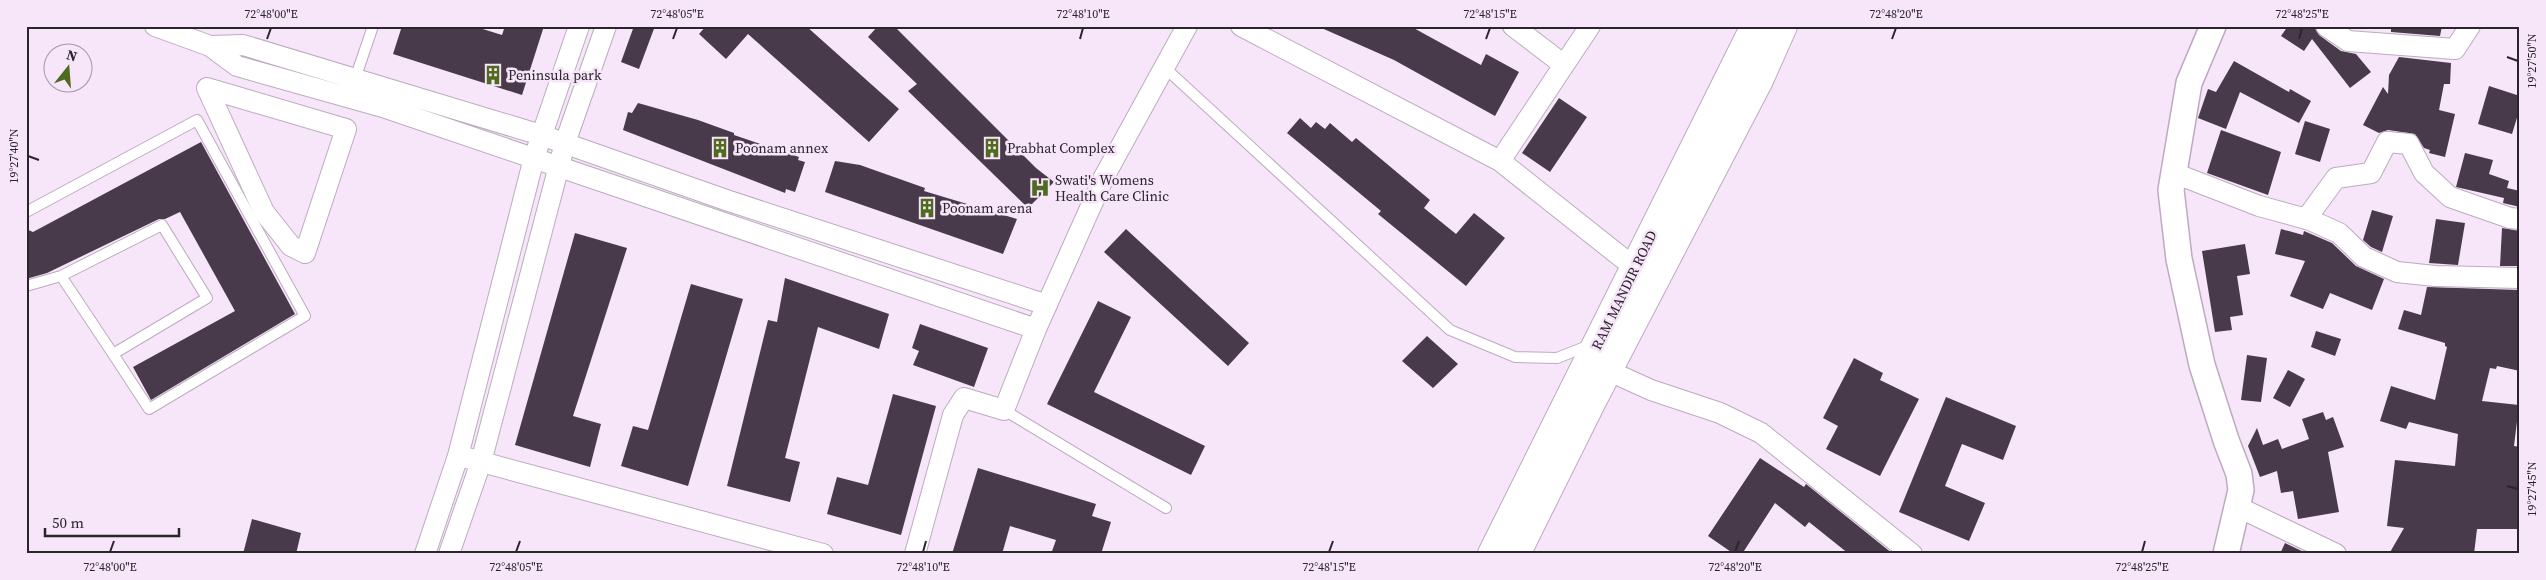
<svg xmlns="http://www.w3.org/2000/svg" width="2546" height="580" font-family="'Source Serif 4',serif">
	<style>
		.building { fill: #483a4b }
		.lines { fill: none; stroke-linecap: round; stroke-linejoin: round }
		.service-casing { stroke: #bcabbf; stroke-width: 12 }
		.minor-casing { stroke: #bcabbf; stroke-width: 22 }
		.tertiary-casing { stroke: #bcabbf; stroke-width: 28 }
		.secondary-casing { stroke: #bcabbf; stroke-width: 30 }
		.service { stroke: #fff; stroke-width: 10 }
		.minor { stroke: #fff; stroke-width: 20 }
		.tertiary { stroke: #fff; stroke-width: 25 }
		.secondary { stroke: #fff; stroke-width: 28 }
		.ticks { fill: none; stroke: #2a242b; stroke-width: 2 }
		.labels { text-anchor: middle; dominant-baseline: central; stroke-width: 5; stroke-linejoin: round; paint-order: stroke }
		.poi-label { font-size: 14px; fill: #2a242b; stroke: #f7e5fa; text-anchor: start }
		.street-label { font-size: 14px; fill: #2a242b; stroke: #f7e5fa }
		.neatline { fill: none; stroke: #2a242b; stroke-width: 2 }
		.ticks-label { font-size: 12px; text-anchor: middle; fill: #2a242b }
	</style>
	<rect width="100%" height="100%" fill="#f7e5fa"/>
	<!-- building -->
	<path class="building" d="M402 26H473L502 35 505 26H544L522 95 393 54Z
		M634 26H655L639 69 621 62Z
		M706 26H806L899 109 869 142 748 34 726 59 699 34Z
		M878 26H894L1036 168 1054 182 1028 208 908 91 917 84 868 37Z
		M1317 26H1410L1481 65 1486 54 1519 72 1495 116 1394 60Z
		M2288 26H2314L2319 35 2341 51 2356 54 2371 72 2350 88 2312 39 2304 51 2281 36Z
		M2391 26H2442L2440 36 2391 32Z
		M2399 57 2451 63 2450 84H2444L2439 110 2455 114 2445 157 2429 153 2430 150 2424 148 2415 134 2388 130 2379 133 2363 125 2383 87 2388 94 2389 75Z
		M2234 61 2289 92 2290 89 2311 101 2299 123 2240 92 2226 129 2198 118 2208 89 2216 92Z
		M2489 86 2520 96V108L2512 134 2478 124Z
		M1559 98 1587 117 1550 172 1522 153Z
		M638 103 698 120 734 133V135L799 157 798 160 805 162 795 192 786 189 785 193 623 130 628 112 632 113Z
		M1300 118 1311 128 1316 122 1325 129 1330 123 1352 142 1356 138 1430 200 1424 208 1456 234 1474 213 1505 238 1466 286 1378 214 1381 211 1287 133Z
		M2305 121 2330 129 2320 162 2295 154Z
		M2221 130 2281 152 2268 195 2207 173Z
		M201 142 295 314 151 400 133 367 235 311 180 212 165 219H159L47 273 26 279V229L33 232Z
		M2465 153 2493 160 2489 174 2509 181 2507 188 2520 191V207L2503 203 2504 198 2456 187Z
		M835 161 860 165 925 188 924 191 1017 219 1003 254 825 192Z
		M2372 210 2393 216 2382 252 2371 247 2363 240Z
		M2436 219 2465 223 2458 265 2429 263Z
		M2502 228 2520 231V266H2500Z
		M1126 229 1249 343 1228 366 1104 252Z
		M2281 229 2303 235 2304 231 2332 243 2356 266 2384 279 2372 310 2330 293 2323 309 2290 296 2305 261 2275 254Z
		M575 233 627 248 573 416 601 424 590 467 515 445Z
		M2245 244 2250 274 2237 276 2243 315 2230 317 2232 330 2215 332 2202 251Z
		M785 278 889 314 879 349 818 327 785 458 800 462 790 502 727 486 768 320 777 322Z
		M691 284 743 299 688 486 621 466 633 426 648 430Z
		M2427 287 2520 290V371L2497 366 2496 369 2490 368 2482 401 2519 405 2514 446 2520 447V529H2477L2474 554H2389L2404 528 2387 526 2395 460 2455 466 2458 434 2409 422 2406 429 2380 421 2391 386 2435 400 2447 347 2445 346V343L2398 329 2404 310 2421 315Z
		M1098 301 1131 317 1094 392 1205 446 1191 475 1047 404Z
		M920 324 988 348 974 387 913 365 919 351 912 348Z
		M2316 331 2341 339 2335 356 2311 347Z
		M1427 336 1458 364 1433 388 1402 361Z
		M2247 355 2267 358 2261 402 2241 400Z
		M1854 358 1883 373 1880 380 1919 399 1880 476 1826 449 1838 426 1823 418Z
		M2288 370 2305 379 2290 407 2273 398Z
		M893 394 936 406 901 535 827 514 837 477 868 485Z
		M1946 397 2016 426 2003 460 1962 444 1945 486 1985 503 1969 541 1899 512Z
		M2323 412 2326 420 2333 417 2344 447 2328 452 2339 512 2298 519 2293 491 2281 493 2277 471 2260 477 2248 446 2257 428 2263 445 2278 439 2282 449 2309 439 2302 419Z
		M1760 458 1804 487 1806 484 1893 554H1849L1809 522 1805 527 1775 503 1742 554H1734L1708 536Z
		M978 468 1096 504 1092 516 1111 522 1101 554H1051L1056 540 1010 526 1002 554H952Z
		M252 519 301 533 296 554H243Z
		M2285 543 2308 554H2280Z"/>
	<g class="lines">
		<defs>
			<path id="service" d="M1164 67 1450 330 1515 357 1557 358 1590 345
				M355 79 373 26
				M26 212 197 120 305 316 149 409 113 354
				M26 286 61 276 162 225 207 298 113 354 61 276
				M1004 410 1166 508"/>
			<path id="minor" d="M155 26 210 46 237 66 386 108 1036 329
				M1241 26 1500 161 1635 268 1646 273
				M1513 26 1564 65
				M2326 26 2348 41 2455 49 2470 26
				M210 46 243 45 541 135 726 200 1047 305
				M207 88 346 129 305 253 291 246 264 212Z
				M1500 161 1590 26
				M2174 173 2259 206 2310 220 2339 233 2364 257 2397 272 2435 276 2520 278
				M2306 219 2336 178 2371 173 2387 142 2409 144 2424 173 2450 197 2510 218 2520 219
				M1596 365 1651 390 1720 413 1761 433 1912 554
				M467 458 823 554
				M2238 507 2336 554
				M425 554 458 456 534 158 579 26
				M449 554 481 462 565 143 606 26
				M915 554 953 415 964 398 1004 410 1036 329 1104 177 1187 26"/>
			<path id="tertiary" d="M2213 26 2189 83 2171 190 2179 259 2202 365 2226 440 2239 474 2241 490 2226 554"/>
			<path id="secondary" d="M1492 554 1755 26
				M1516 554 1592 401 1759 80 1783 26"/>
		</defs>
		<!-- service casing -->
		<use href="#service" class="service-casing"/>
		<!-- minor casing -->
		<use href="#minor" class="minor-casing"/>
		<!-- tertiary casing -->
		<use href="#tertiary" class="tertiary-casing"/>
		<!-- secondary casing -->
		<use href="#secondary" class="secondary-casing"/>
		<!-- service -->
		<use href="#service" class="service"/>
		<!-- minor -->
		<use href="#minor" class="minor"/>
		<!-- tertiary -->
		<use href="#tertiary" class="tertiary"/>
		<!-- secondary -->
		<use href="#secondary" class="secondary"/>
	</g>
	<!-- ticks -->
	<path class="ticks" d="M267 39 271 28M673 39 677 28M1080 39 1083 28M1486 39 1490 28M1892 39 1896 28M2299 39 2302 28M2507 57 2518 61M28 156 39 160M2507 486 2518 489M110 552 114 541M516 552 520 541M923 552 926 541M1329 552 1333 541M1735 552 1739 541M2142 552 2145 541"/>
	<!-- icons -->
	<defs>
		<symbol id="building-bare" viewBox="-9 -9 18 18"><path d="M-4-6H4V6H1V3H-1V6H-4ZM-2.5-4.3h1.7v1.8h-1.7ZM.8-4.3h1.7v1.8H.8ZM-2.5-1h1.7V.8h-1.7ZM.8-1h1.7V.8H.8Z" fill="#4f6b1f" stroke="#f7e5fa" stroke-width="2.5" paint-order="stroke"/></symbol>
		<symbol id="hospital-bare" viewBox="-9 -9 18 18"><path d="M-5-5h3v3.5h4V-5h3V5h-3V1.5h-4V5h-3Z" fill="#4f6b1f" stroke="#f7e5fa" stroke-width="2.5" paint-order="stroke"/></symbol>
	</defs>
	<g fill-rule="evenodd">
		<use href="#building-bare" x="479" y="61" width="28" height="28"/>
		<use href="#building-bare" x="706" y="134" width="28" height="28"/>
		<use href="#building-bare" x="978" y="134" width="28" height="28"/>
		<use href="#hospital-bare" x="1026" y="174" width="28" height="28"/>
		<use href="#building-bare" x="913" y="194" width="28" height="28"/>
	</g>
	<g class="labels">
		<!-- poi labels -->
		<g class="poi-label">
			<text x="508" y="75">Peninsula park</text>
			<text x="735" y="148">Poonam annex</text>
			<text x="1007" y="148">Prabhat Complex</text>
			<text x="1055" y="180">Swati's Womens<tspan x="1055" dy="16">Health Care Clinic</tspan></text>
			<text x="942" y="208">Poonam arena</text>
		</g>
		<!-- street labels -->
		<g class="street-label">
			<text transform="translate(1624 290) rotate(-64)">RAM MANDIR ROAD</text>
		</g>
	</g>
	<!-- border -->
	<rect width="2546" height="580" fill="none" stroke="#f7e5fa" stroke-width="55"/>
	<!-- north arrow -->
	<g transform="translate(68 68) rotate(17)"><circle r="24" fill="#f7e5fa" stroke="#a598a7"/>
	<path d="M0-4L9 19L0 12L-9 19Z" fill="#4f6b1f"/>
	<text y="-8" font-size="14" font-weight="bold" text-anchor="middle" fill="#2a242b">N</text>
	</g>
	<!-- scale -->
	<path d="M45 528v8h134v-8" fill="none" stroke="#2a242b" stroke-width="2.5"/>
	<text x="52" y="528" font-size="15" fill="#2a242b" stroke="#f7e5fa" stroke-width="4" paint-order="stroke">50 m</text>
	<rect x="28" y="28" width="2490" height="524" class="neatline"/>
	<g class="ticks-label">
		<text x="271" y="18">72°48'00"E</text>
		<text x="677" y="18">72°48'05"E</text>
		<text x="1083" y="18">72°48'10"E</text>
		<text x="1490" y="18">72°48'15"E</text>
		<text x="1896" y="18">72°48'20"E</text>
		<text x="2302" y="18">72°48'25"E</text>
		<text transform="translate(2532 61) rotate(-90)" y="4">19°27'50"N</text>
		<text transform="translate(14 156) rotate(-90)" y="4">19°27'40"N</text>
		<text transform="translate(2532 489) rotate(-90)" y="4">19°27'45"N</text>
		<text x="110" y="571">72°48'00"E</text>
		<text x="516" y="571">72°48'05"E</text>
		<text x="923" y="571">72°48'10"E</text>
		<text x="1329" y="571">72°48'15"E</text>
		<text x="1735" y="571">72°48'20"E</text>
		<text x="2142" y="571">72°48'25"E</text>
	</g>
</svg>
